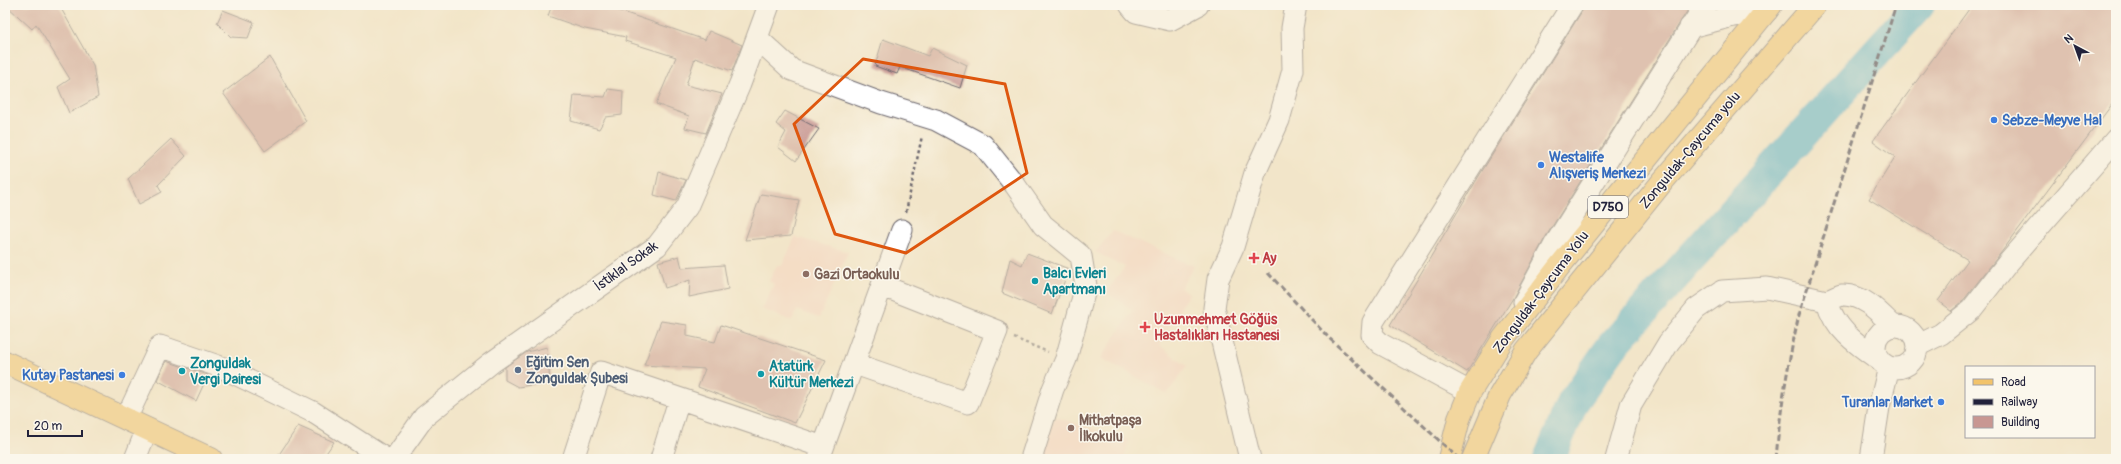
<svg xmlns="http://www.w3.org/2000/svg" width="2121" height="464" font-family="Pangolin,sans-serif">
	<style>
		.built { fill: #f5d2c2 }
		.lines { fill: none; stroke-linecap: round; stroke-linejoin: round }
		.river { stroke: #4eafcd; stroke-width: 32 }
		.building { fill: #c89792 }
		.minor-casing { stroke: #6b666d; stroke-width: 23 }
		.major-casing { stroke: #6b666d; stroke-width: 24 }
		.highway-casing { stroke: #6b666d; stroke-width: 24 }
		.path { stroke: #6b666d; stroke-width: 2.5; stroke-dasharray: 3 3; stroke-linecap: butt }
		.minor { stroke: #fff; stroke-width: 21 }
		.major { stroke: #f2c36a; stroke-width: 22 }
		.highway { stroke: #f2c36a; stroke-width: 22 }
		.rail { stroke: #22223b; stroke-width: 3; stroke-dasharray: 6 3; stroke-linecap: butt }
		.marked { fill: none; stroke: #de560e; stroke-width: 3; stroke-linejoin: round }
		.shop-dot { fill: #3f7fe0; stroke: #fbf7ec; stroke-width: 1.5 }
		.health-dot { fill: #e0444e; stroke: #fbf7ec; stroke-width: 1.5 }
		.education-dot { fill: #8d6e63; stroke: #fbf7ec; stroke-width: 1.5 }
		.culture-dot { fill: #0f9aa8; stroke: #fbf7ec; stroke-width: 1.5 }
		.service-dot { fill: #5c6f8a; stroke: #fbf7ec; stroke-width: 1.5 }
		.labels { text-anchor: middle; dominant-baseline: central; stroke-width: 3; stroke-linejoin: round; paint-order: stroke }
		.shield { fill: #fbf7ec; stroke: #636270; stroke-width: 1 }
		.shield-label { font-size: 13px; font-weight: bold; fill: #22223b }
		.shop-label { font-size: 14px; font-weight: bold; fill: #366cbe; stroke: #fbf7ec; text-anchor: start }
		.street-label { font-size: 14px; fill: #22223b; stroke: #fbf7ec }
		.health-label { font-size: 14px; font-weight: bold; fill: #be3a42; stroke: #fbf7ec; text-anchor: start }
		.culture-label { font-size: 14px; font-weight: bold; fill: #0d838f; stroke: #fbf7ec; text-anchor: start }
		.education-label { font-size: 14px; font-weight: bold; fill: #785e54; stroke: #fbf7ec; text-anchor: start }
		.service-label { font-size: 14px; font-weight: bold; fill: #4e5e75; stroke: #fbf7ec; text-anchor: start }
	</style>
	<rect width="100%" height="100%" fill="#fbf7ec"/>
	<filter id="ink" filterUnits="userSpaceOnUse"><feTurbulence type="fractalNoise" baseFrequency=".025" numOctaves="2"/><feDisplacementMap in="SourceGraphic" scale="8" xChannelSelector="R" yChannelSelector="G"/><feConvolveMatrix kernelMatrix="1 2 1 2 8 2 1 2 1" color-interpolation-filters="sRGB"/></filter>
	<filter id="wash" filterUnits="userSpaceOnUse"><feTurbulence type="fractalNoise" baseFrequency=".012" numOctaves="4" result="noise"/><feDisplacementMap in="SourceGraphic" scale="16" xChannelSelector="R" yChannelSelector="G"/><feGaussianBlur stdDeviation="0.9" result="paint"/><feColorMatrix in="noise" values="0 0 0 0 0 0 0 0 0 0 0 0 0 0 0 0 0 1.4 0 .05"/><feComposite in="paint" operator="in"/></filter>
	<g filter="url(#wash)">
		<rect width="100%" height="100%" fill="#f2e5c9"/>
		<!-- built -->
		<path class="built" d="M1113 231 1194 266 1180 288 1189 293 1159 345 1187 366 1167 394 1101 358 1133 310 1106 292 1125 267 1095 252Z
			M795 237 848 252 819 318 797 310 792 321 762 309 774 284 769 281 777 265 782 266Z
			M1055 417 1129 440 1124 459H1040Z"/>
		<g class="lines">
			<!-- river -->
			<path class="river" d="M1549 459 1573 402 1612 346 1919 5"/>
		</g>
		<g id="blocks">
			<!-- building -->
			<path class="building" d="M6 5H59L93 65 98 97 69 113 58 87 70 79 36 24 32 29Z
				M552 5H594L620 11 705 40 709 31 742 45 732 71 695 58 686 85 722 94 706 133 685 128 689 116 656 104 676 57 625 41 626 37 585 29 548 16Z
				M1584 5H1691L1545 238 1513 298 1467 372 1390 325 1479 176 1582 11Z
				M1972 5H2116V99L2000 254 1962 302 1951 311 1938 301 1968 260 1869 199 1895 157 1873 141Z
				M223 10 254 22 248 38 231 37 217 23Z
				M883 39 928 56 932 48 967 65 960 88 900 67 897 74 875 66Z
				M270 57 306 121 265 151 223 93Z
				M608 89 623 91 622 115 606 117 599 129 571 121 574 95 605 97Z
				M785 111 819 129 796 161 778 147 786 132 776 124Z
				M171 139 186 156 158 185 162 192 139 204 128 179Z
				M659 172 686 180 676 201 654 195Z
				M761 194 799 200 791 236 745 240Z
				M1027 253 1069 269 1052 314 1002 293 1010 259 1022 265Z
				M679 256 682 268 724 265 728 289 689 297 690 280 665 288 658 262Z
				M661 321 687 325V336L715 342 721 325 826 360 795 423 698 387 705 369 644 365Z
				M547 347 550 382 518 387 505 380V367L527 352Z
				M166 361 208 375 196 401 157 380Z
				M298 426 334 442 322 459H276Z"/>
		</g>
	</g>
	<g filter="url(#ink)">
		<use href="#blocks" fill-opacity="0" stroke="#6b666d" stroke-width="1"/>
		<g class="lines">
			<defs>
				<path id="minor" d="M1130 5 1136 12 1170 20 1198 5
					M1690 27 1729 17 1767 11
					M757 38 792 70 881 103 936 120 983 145 1015 185 1043 225 1081 256 1086 286 1066 359 1053 389 1031 459
					M1524 302 1555 244 1705 5
					M1875 347a21 21 0 1 1 42 0a21 21 0 1 1-42 0Z
					M1917 346 1941 334 1971 310 2007 264 2116 139
					M1878 359C1856 344 1834 328 1827 301 1832 299 1838 296 1842 295 1863 294 1880 313 1893 326
					M855 364 968 403 997 331 883 286
					M1470 392 1381 344 1372 335 1373 322 1572 5
					M126 419 160 346 221 367 313 412 386 459
					M135 459 147 429
					M394 459 424 417 491 363 657 246 687 207 740 84 769 5
					M573 459 601 372 823 447
					M661 459 679 400
					M819 459 902 230
					M1250 459 1214 308 1218 279 1233 247 1255 173 1279 120 1293 70 1292 28 1296 5
					M1616 459 1631 405 1669 342 1696 309 1722 291 1767 288 1827 301
					M1871 459 1879 407 1889 367"/>
				<path id="major" d="M5 362 211 459"/>
				<path id="highway" d="M1449 459 1459 419 1470 392 1503 339 1558 268 1771 5
					M1473 459 1500 395 1526 351 1663 181 1815 5"/>
			</defs>
			<!-- minor casing -->
			<use href="#minor" class="minor-casing"/>
			<!-- major casing -->
			<use href="#major" class="major-casing"/>
			<!-- highway casing -->
			<use href="#highway" class="highway-casing"/>
			<!-- path -->
			<path class="path" d="M906 212 922 136
				M1014 338 1048 352"/>
			<!-- minor -->
			<use href="#minor" class="minor"/>
			<!-- major -->
			<use href="#major" class="major"/>
			<!-- highway -->
			<use href="#highway" class="highway"/>
			<!-- rail -->
			<path class="rail" d="M1268 273 1328 337 1459 459
				M1776 459C1780 410 1788 363 1799 315L1896 5"/>
		</g>
	</g>
	<!-- marked area -->
	<path d="M0 0H2121V464H0ZM863 59 1005 84 1027 173 906 253 835 234 794 124Z" fill="#f2e5c9" fill-opacity=".55" fill-rule="evenodd"/>
	<path class="marked" d="M863 59 1005 84 1027 173 906 253 835 234 794 124Z"/>
	<!-- markers -->
	<g class="shop-dot">
		<circle cx="1994" cy="120" r="4"/>
		<circle cx="1541" cy="165" r="4"/>
		<circle cx="122" cy="375" r="4"/>
		<circle cx="1941" cy="402" r="4"/>
	</g>
	<g class="health-dot">
		<path d="M1252 252h4v4h4v4h-4v4h-4v-4h-4v-4h4z"/>
		<path d="M1143 321h4v4h4v4h-4v4h-4v-4h-4v-4h4z"/>
	</g>
	<g class="education-dot">
		<circle cx="806" cy="274" r="4"/>
		<circle cx="1071" cy="428" r="4"/>
	</g>
	<g class="culture-dot">
		<circle cx="1035" cy="281" r="4"/>
		<circle cx="182" cy="371" r="4"/>
		<circle cx="761" cy="374" r="4"/>
	</g>
	<circle class="service-dot" cx="518" cy="370" r="4"/>
	<g class="labels">
		<!-- shield labels -->
		<rect class="shield" x="1588" y="196" width="40" height="22" rx="3"/>
		<g class="shield-label">
			<text x="1608" y="207">D750</text>
		</g>
		<!-- shop labels -->
		<g class="shop-label">
			<text x="2002" y="120">Sebze-Meyve Hal</text>
			<text x="1549" y="157">Westalife<tspan x="1549" dy="16">Alışveriş Merkezi</tspan></text>
			<text x="114" y="375" text-anchor="end">Kutay Pastanesi</text>
			<text x="1933" y="402" text-anchor="end">Turanlar Market</text>
		</g>
		<!-- street labels -->
		<g class="street-label">
			<text transform="translate(1690 150) rotate(-50)">Zonguldak-Çaycuma yolu</text>
			<text transform="translate(626 266) rotate(-36)">İstiklal Sokak</text>
			<text transform="translate(1541 292) rotate(-53)">Zonguldak-Çaycuma Yolu</text>
		</g>
		<!-- health labels -->
		<g class="health-label">
			<text x="1262" y="258">Ay</text>
			<text x="1154" y="319">Uzunmehmet Göğüs<tspan x="1154" dy="16">Hastalıkları Hastanesi</tspan></text>
		</g>
		<!-- culture labels -->
		<g class="culture-label">
			<text x="1043" y="273">Balcı Evleri<tspan x="1043" dy="16">Apartmanı</tspan></text>
			<text x="190" y="363">Zonguldak<tspan x="190" dy="16">Vergi Dairesi</tspan></text>
			<text x="769" y="366">Atatürk<tspan x="769" dy="16">Kültür Merkezi</tspan></text>
		</g>
		<!-- education labels -->
		<g class="education-label">
			<text x="814" y="274">Gazi Ortaokulu</text>
			<text x="1079" y="420">Mithatpaşa<tspan x="1079" dy="16">İlkokulu</tspan></text>
		</g>
		<!-- service labels -->
		<g class="service-label">
			<text x="526" y="362">Eğitim Sen<tspan x="526" dy="16">Zonguldak Şubesi</tspan></text>
		</g>
	</g>
	<!-- margin -->
	<rect width="2121" height="464" fill="none" stroke="#fbf7ec" stroke-width="20"/>
	<!-- legend -->
	<rect x="1965" y="366" width="130" height="72" fill="#fbf7ec" stroke="#a4a2a5"/>
	<rect x="1973" y="379" width="20" height="6" fill="#f2c36a" stroke="#a4a2a5"/>
	<text x="2001" y="386" font-size="12" fill="#22223b">Road</text>
	<rect x="1973" y="399" width="20" height="6" fill="#22223b" stroke="#a4a2a5"/>
	<text x="2001" y="406" font-size="12" fill="#22223b">Railway</text>
	<rect x="1973" y="416" width="20" height="12" fill="#c89792" stroke="#a4a2a5"/>
	<text x="2001" y="426" font-size="12" fill="#22223b">Building</text>
	<!-- north arrow -->
	<g transform="translate(2075 46) rotate(319)" stroke="#fbf7ec" stroke-width="3" paint-order="stroke">
	<path d="M0-3L7 15L0 10L-7 15Z" fill="#22223b"/>
	<text y="-6" font-size="11" font-weight="bold" text-anchor="middle" fill="#22223b">N</text>
	</g>
	<!-- scale -->
	<path d="M28 430v6h54v-6" fill="none" stroke="#22223b" stroke-width="2"/>
	<text x="34" y="430" font-size="12" fill="#22223b" stroke="#fbf7ec" stroke-width="3" paint-order="stroke">20 m</text>
</svg>
